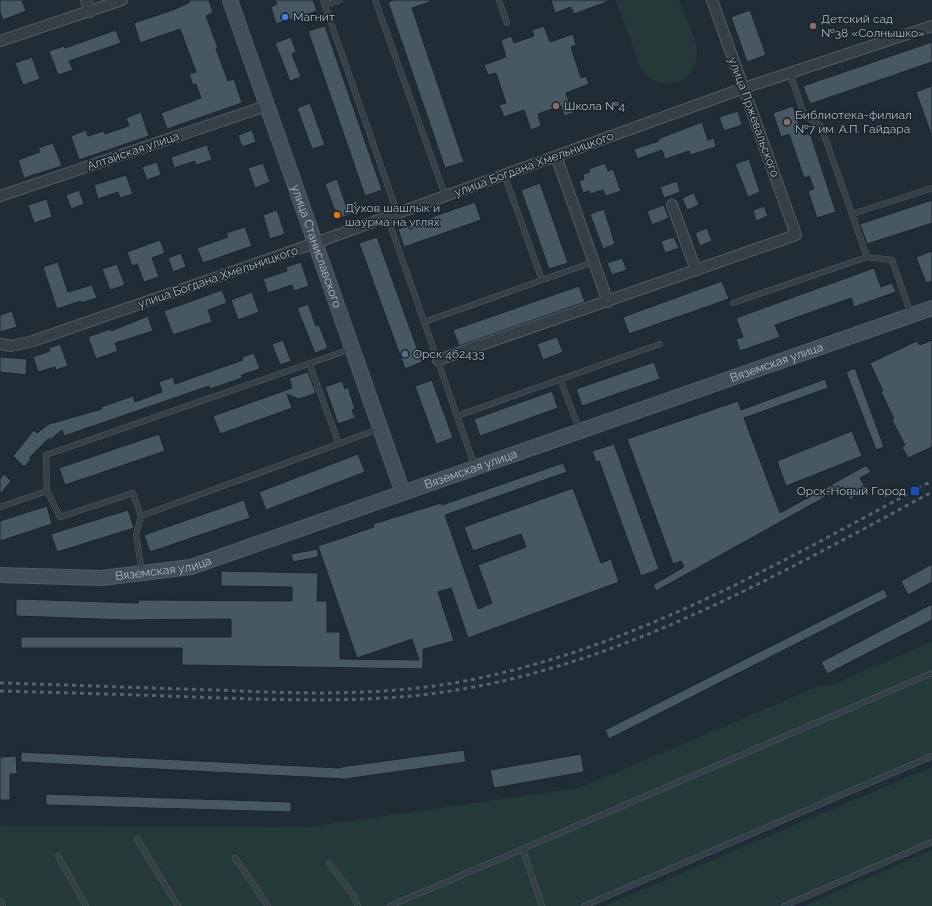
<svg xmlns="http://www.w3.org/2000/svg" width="932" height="906" font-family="Raleway,sans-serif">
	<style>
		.green { fill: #233a38 }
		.building { fill: #485863; stroke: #1b262e }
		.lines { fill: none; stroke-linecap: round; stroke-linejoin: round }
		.lane-casing { stroke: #515d65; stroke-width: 6 }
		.street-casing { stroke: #515d65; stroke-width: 12 }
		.secondary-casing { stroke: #515d65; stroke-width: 16 }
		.lane { stroke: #343f48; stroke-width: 5 }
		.street { stroke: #343f48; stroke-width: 10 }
		.secondary { stroke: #424f5a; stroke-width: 14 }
		.rail { stroke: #56646f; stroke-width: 3; stroke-dasharray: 4 4; stroke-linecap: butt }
		.shop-dot { fill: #3f7fe0; stroke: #19242c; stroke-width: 1.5 }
		.education-dot { fill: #8d6e63; stroke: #19242c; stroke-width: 1.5 }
		.food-dot { fill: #e8710a; stroke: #19242c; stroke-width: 1.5 }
		.service-dot { fill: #5c6f8a; stroke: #19242c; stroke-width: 1.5 }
		.transit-dot { fill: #1a4fb4; stroke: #19242c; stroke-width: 1.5 }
		.labels { text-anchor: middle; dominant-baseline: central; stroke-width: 3; stroke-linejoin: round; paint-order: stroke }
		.poi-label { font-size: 12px; fill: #aebac4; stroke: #19242c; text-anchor: start }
		.street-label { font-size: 12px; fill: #aebac4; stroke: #19242c }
	</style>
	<rect width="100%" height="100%" fill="#202d37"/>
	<!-- green -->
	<path class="green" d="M616 0H679C685 15 698 41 697 56 694 88 652 93 639 65Z
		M932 642V760L588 906H0V826L308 827 579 788 819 686 831 685Z
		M932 767V842L789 906H604Z
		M932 850V906H804Z"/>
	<!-- building -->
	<path class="building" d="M0 0H22L26 11 3 20 0 12Z
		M189 0H209L213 13 206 16 218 48 216 49 228 81 234 79 242 103 167 129 161 113 201 98 196 84 193 85 189 74 196 72 180 29 140 43 134 23 173 10 190 2Z
		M275 0H313L317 11 276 24 271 7 277 4Z
		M393 0H430V2L412 8 464 162 445 168 388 2Z
		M551 0H608L609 1 574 14 571 7 555 13Z
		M750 10 766 55 747 62 731 17Z
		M325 26 382 190 365 196 308 31Z
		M544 26 550 42 573 34 576 45 571 47 581 78 586 76 589 84 566 93 573 113 564 116 561 106 538 114 541 126 531 130 524 110 504 117 499 105 506 103 496 73 488 75 484 65 506 57 501 40 511 36 514 43 534 36 532 30Z
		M116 30 121 43 69 61 73 70 58 75 49 51 64 46 65 48Z
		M291 37 296 52 292 54 301 77 290 81 275 43Z
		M932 42V62L810 104 803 86Z
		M32 57 40 79 23 85 15 63Z
		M932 86V134H931L916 92Z
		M310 103 325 145 312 149 297 108Z
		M793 106 803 135 810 133 836 212 817 218 808 191 814 189 809 176 804 178 789 134 781 137 773 113Z
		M738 111 742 125 724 131 719 117Z
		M141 112 149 136 79 160 71 136 86 130 88 136 104 131 105 134 129 126 126 118Z
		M702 122 708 140 714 138 716 147 690 155 689 151 665 159 662 150 637 159 634 149 659 141 658 139Z
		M252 130 256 142 242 147 238 135Z
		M53 143 62 166 24 178 18 160 40 152 38 148Z
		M207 145 212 160 196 165 195 161 174 168 171 157Z
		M749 159 760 192 748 197 735 164Z
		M157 162 161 175 147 180 142 167Z
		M263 163 270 182 255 188 248 168Z
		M605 163 608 171 613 169 621 191 606 196 603 190 590 194 589 191 583 193 579 181 584 179 583 174 590 172 589 169Z
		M126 175 133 194 120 198 118 192 98 199 94 185Z
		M337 179 346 205 356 201 360 211 338 219 325 184Z
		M677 181 680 192 664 198 660 187Z
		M540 183 568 263 549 269 521 190Z
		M79 190 84 204 71 209 66 195Z
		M694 193 699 205 687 210 682 198Z
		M47 199 52 217 34 223 28 205Z
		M932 200V223L867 244 860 224Z
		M475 202 481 220 404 247 398 229Z
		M664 205 669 218 652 225 647 211Z
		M764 206 768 216 756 221 753 210Z
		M604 209 615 244 603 249 590 214Z
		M277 210 285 234 270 239 263 215Z
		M245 227 252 246 203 263 197 248 228 237 226 233Z
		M707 228 712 241 700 246 695 233Z
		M377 237 422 362 405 369 359 243Z
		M674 237 679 248 665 253 661 241Z
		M160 240 165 253 152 258 159 277 144 282 137 264 132 266 127 252Z
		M932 251V281L926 283 916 257Z
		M181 253 186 267 173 272 168 258Z
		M622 258 627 270 612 275 607 263Z
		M58 262 68 292 92 285 97 298 81 303V301L57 309 43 267Z
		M301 262 309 286 294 291 292 285 268 293 263 279 287 271 286 267Z
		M117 264 125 285 110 290 102 269Z
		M874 268 881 287 892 283 896 292 854 307 851 298 775 325 780 337 740 351 736 339 743 337 736 318Z
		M722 281 729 299 629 334 623 317Z
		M579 286 585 302 459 346 453 330Z
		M222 290 227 303 208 310 212 322 173 335 164 311Z
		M252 292 259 312 238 320 231 300Z
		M308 304 316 326 319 325 328 348 315 353 297 308Z
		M12 311 17 327 0 332V315Z
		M148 316 153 331 115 343 118 351 96 359 88 337 110 329 111 331Z
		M557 337 563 352 543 360 537 344Z
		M283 340 291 361 280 365 272 344Z
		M932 340V447L908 458 902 447 905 445 892 420 894 419 881 392 883 391 870 363 917 341 920 345Z
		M60 344 68 366 56 370 55 367 38 372 33 357 50 351 49 348Z
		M254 353 260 369 241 375 242 378 210 389 209 386 64 436 62 430 50 440 49 438 29 458 31 459 24 467 13 456 34 430 37 433 49 424 102 409 101 407 133 396 135 402 162 392 159 382 173 377 175 384 243 360 242 357Z
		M0 357 27 359 26 375 0 372Z
		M654 362 660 379 582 406 576 389Z
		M855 368 884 447 876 450 846 372Z
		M308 372 316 393 299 399 287 394 292 408 220 434 213 416 292 388 289 378Z
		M825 379 828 388 744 418 780 513 865 466H867L871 472 860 478 866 489 850 500 843 487 656 591 653 585 684 567 681 561 673 564 627 439 738 401 741 410Z
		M432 380 453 438 436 444 415 386Z
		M342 381 345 389 348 387 355 409 352 410 355 418 338 424 325 387Z
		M552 391 558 408 480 436 474 419Z
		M852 431 862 456 786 486 777 461Z
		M159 434 165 451 65 485 59 468Z
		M614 444 659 569 641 576 599 461 596 462 592 451Z
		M358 454 365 472 266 510 259 492Z
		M563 463 567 472 445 515 478 609 492 603 478 565 526 547 521 534 473 551 464 527 573 488 601 563 611 559 619 582 468 638 451 588 438 592 454 641 423 649V669L182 665V648H21V637H231V619L126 620 16 616V599L138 603V600L292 601V587L221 586V571L318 573 317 601H327V632H340V659L419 660 412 639 357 658 318 546 374 527 373 524 441 503 442 505Z
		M4 474 11 481 0 494V479Z
		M244 500 250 518 150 552 144 535Z
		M47 506 52 524 0 541V521Z
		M128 510 134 528 57 552 51 534Z
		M318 549V557L293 562 291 554Z
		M932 564V582L908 595 901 581Z
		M884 589 888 597 609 739 605 730Z
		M932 604V620L827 674 821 662Z
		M464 750 466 762 345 779 21 762V752L341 768V767Z
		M581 754 584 772 494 788 490 770Z
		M16 756 17 774H10V800H0V757Z
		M46 794 291 802V812L46 805Z"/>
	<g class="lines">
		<defs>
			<path id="lane" d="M323 0 397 212
				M375 0 445 195
				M499 0 507 23
				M325 5 340 0
				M790 73 804 115 821 126 867 257
				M504 174 542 280
				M852 214 932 188
				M387 216 475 467
				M733 303 867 257 892 260 911 314
				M424 322 593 262
				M309 363 339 444
				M560 379 580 431
				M457 416 660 344
				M47 491 46 455 351 349
				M0 507 47 491 60 517 133 493 141 516
				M142 573 136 534 141 516 379 429
				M137 839 178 906
				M523 850 542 906
				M58 856 86 906
				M235 858 268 906
				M329 863 353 895 358 906
				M0 901 3 906
				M390 906 932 673
				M584 906 932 756
				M784 906 932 842"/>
			<path id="street" d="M86 0 90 12
				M0 41 122 0
				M556 156 608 302
				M0 196 266 106
				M672 205 696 270
				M0 344 11 346 33 341 315 243 744 88 932 26
				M438 360 796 235 712 0"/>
			<g id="secondary">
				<path id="s1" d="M230 0 403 493"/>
				<path id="s2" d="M0 575 102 578 191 567 932 308"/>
			</g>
		</defs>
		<!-- lane casing -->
		<use href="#lane" class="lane-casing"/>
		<!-- street casing -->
		<use href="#street" class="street-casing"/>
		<!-- secondary casing -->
		<use href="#secondary" class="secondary-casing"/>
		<!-- lane -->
		<use href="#lane" class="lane"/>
		<!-- street -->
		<use href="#street" class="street"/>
		<!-- secondary -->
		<use href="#secondary" class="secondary"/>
		<!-- rail -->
		<path class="rail" d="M0 683C72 685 144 688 216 690 305 694 396 697 484 677 646 642 788 558 932 481
			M0 691C73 693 147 695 220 698 287 700 354 702 421 695 607 674 770 579 932 492"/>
	</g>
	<!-- markers -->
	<circle class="shop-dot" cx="285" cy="17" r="4"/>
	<g class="education-dot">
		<circle cx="813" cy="26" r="4"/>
		<circle cx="556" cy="106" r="4"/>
		<circle cx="787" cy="122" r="4"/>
	</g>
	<circle class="food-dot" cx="337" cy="215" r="4"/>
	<circle class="service-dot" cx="405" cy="354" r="4"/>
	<rect class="transit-dot" x="910" y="486" width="10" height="10" rx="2"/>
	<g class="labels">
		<!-- poi labels -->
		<g class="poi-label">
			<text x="293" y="17">Магнит</text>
			<text x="821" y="19">Детский сад<tspan x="821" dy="14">№38 «Солнышко»</tspan></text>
			<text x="564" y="106">Школа №4</text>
			<text x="795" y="115">Библиотека-филиал<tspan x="795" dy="14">№7 им. А.П. Гайдара</tspan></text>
			<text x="345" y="208">Духов шашлык и<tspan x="345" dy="14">шаурма на углях</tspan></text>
			<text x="413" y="354">Орск 462433</text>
			<text x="906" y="491" text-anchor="end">Орск-Новый Город</text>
		</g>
		<!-- street labels -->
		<g class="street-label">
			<text transform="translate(754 117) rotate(70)">улица Пржевальского</text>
			<text transform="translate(133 151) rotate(-19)">Алтайская улица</text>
			<text transform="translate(534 164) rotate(-20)">улица Богдана Хмельницкого</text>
			<text stroke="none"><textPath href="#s1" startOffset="261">улица Станиславского</textPath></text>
			<text transform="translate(218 277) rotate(-19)">улица Богдана Хмельницкого</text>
			<text stroke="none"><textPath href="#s2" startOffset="812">Вяземская улица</textPath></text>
			<text stroke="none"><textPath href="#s2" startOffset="488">Вяземская улица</textPath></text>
			<text stroke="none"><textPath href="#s2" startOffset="164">Вяземская улица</textPath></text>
		</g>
	</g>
</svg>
